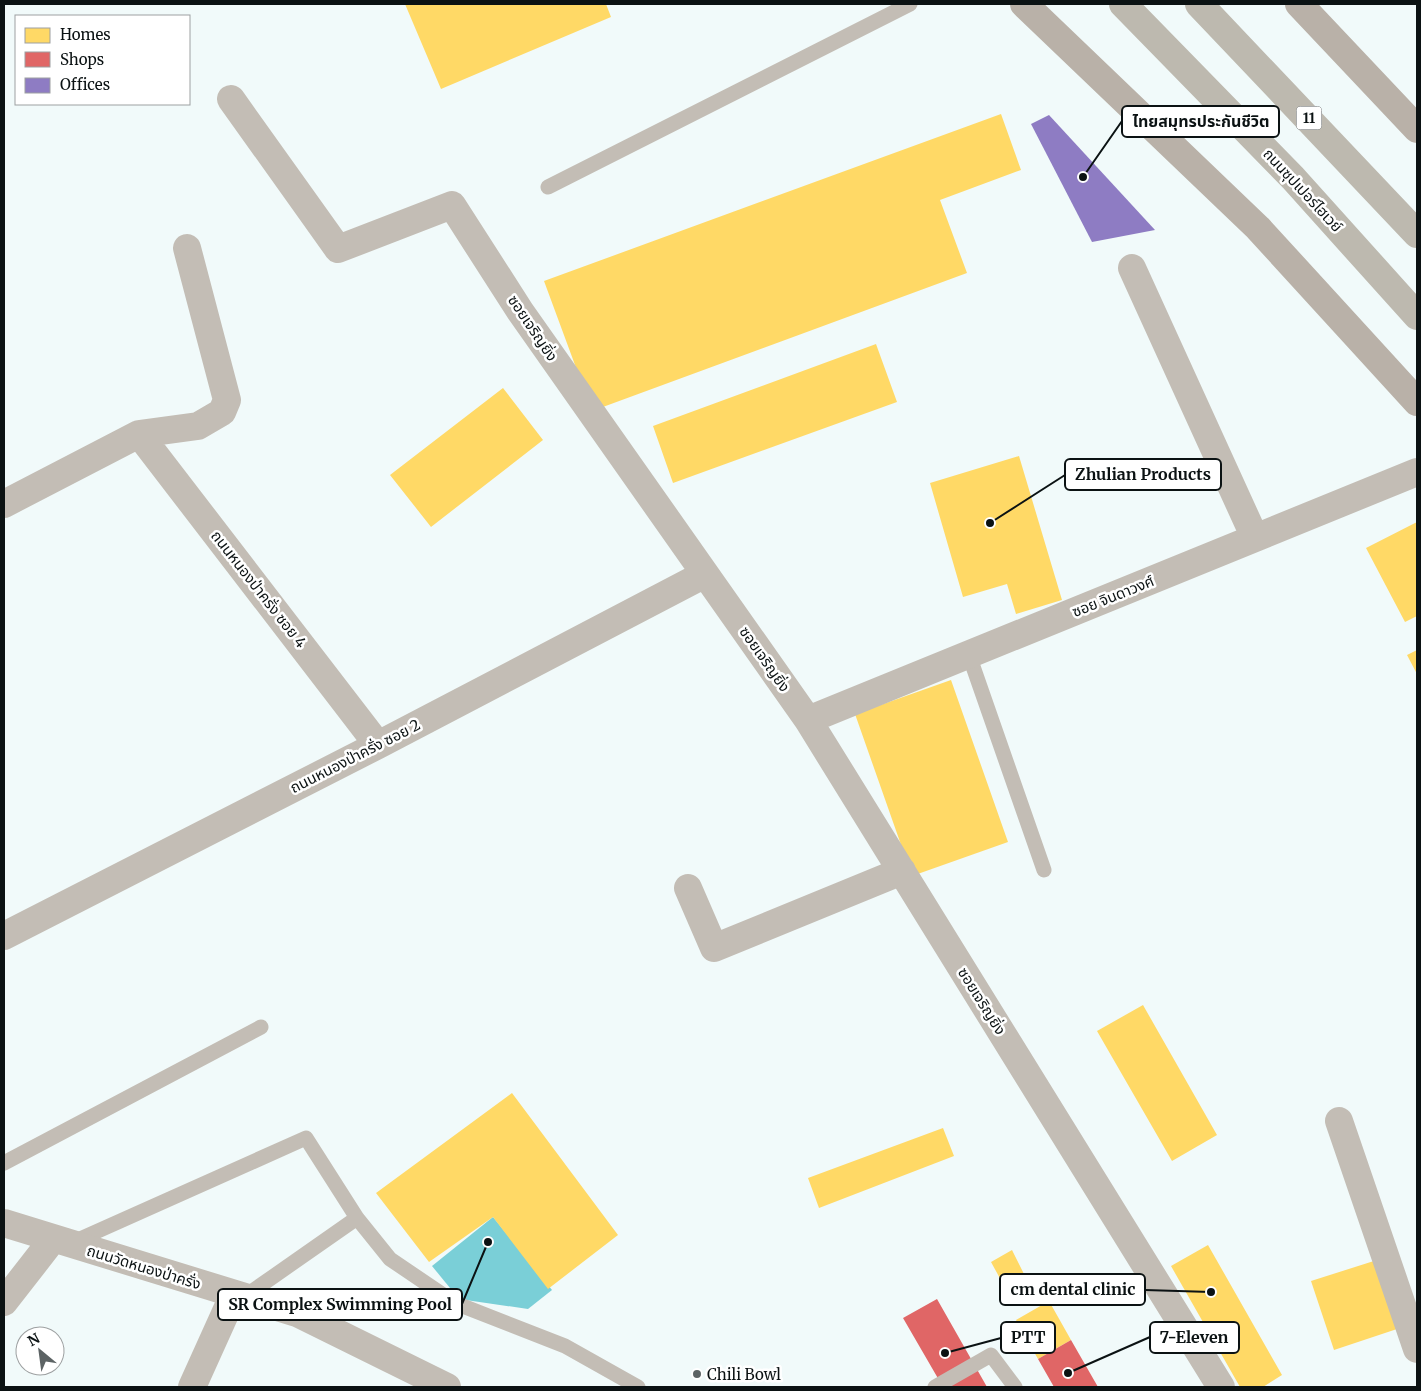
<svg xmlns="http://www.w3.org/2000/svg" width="1421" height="1391" font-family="Merriweather,'Noto Sans Thai',serif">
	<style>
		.water { fill: #7acfd7 }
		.homes { fill: #ffd966 }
		.shops { fill: #e06666 }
		.offices { fill: #8e7cc3 }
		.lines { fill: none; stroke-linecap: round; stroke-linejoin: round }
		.lane { stroke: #c3bdb5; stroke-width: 15 }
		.street { stroke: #c3bdb5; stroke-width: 28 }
		.secondary { stroke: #b9b1a8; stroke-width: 28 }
		.highway { stroke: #bdb9af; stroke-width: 28 }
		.poi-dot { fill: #5c6364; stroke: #fff; stroke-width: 2 }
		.labels { text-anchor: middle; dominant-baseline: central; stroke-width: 5; stroke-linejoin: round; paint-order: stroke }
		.shield { fill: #fff; stroke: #54595a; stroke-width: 1 }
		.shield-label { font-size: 14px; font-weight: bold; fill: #0b1213 }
		.street-label { font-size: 15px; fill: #0b1213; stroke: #fff }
		.poi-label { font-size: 15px; fill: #0b1213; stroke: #fff; text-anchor: start }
		.leader { fill: none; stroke: #0b1213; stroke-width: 2 }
		.callout-dot { fill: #0b1213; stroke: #fff; stroke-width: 2 }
		.callout { fill: #fff; stroke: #0b1213; stroke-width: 2 }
		.callout-label { font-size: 16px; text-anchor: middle; font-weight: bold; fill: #0b1213 }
	</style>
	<rect width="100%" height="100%" fill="#f1fafa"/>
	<!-- water -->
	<path class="water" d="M493 1217 552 1290 528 1309 459 1299 432 1266Z"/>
	<!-- homes -->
	<path class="homes" d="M405 4H606L611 17 441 89Z
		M1001 114 1021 170 940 200 967 273 592 411 544 281Z
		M876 344 897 402 673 483 653 426Z
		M503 388 543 440 431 527 390 475Z
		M1019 456 1062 600 1016 614 1007 584 963 597 930 483Z
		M1417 522V616L1405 622 1366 548Z
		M1417 650V674L1407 655Z
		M951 680 1008 842 912 876 855 714Z
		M1143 1005 1217 1135 1172 1161 1097 1031Z
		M512 1093 618 1235 548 1289 493 1217 429 1262 376 1193Z
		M943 1128 954 1156 819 1208 808 1178Z
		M1208 1245 1282 1375 1263 1387H1240L1171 1266Z
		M1012 1250 1028 1282 1008 1293 991 1262Z
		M1377 1260 1400 1328 1334 1350 1311 1281Z
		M1049 1301 1071 1340 1038 1359 1016 1320Z"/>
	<!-- shops -->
	<path class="shops" d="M937 1299 987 1387H943L903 1318Z
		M1071 1340 1098 1387H1054L1038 1359Z"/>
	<!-- offices -->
	<path class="offices" d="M1049 115 1155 230 1092 242 1031 124Z"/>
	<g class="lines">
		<!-- lane -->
		<path class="lane" d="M548 187 910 4
			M969 655 1044 870
			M4 1163 261 1027
			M71 1243 306 1138 357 1218 390 1259 455 1303 565 1346 638 1387
			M244 1297 357 1218
			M935 1387 991 1355 1015 1387"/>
		<!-- street -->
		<path class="street" d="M231 99 338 249 452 205 520 311 808 720 1221 1387
			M1132 268 1255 538
			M139 434 378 745
			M4 504 139 434 198 426 222 412 227 400 187 248
			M808 720 1417 472
			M688 888 714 948 902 871
			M4 936 378 745 705 574
			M1339 1121 1417 1349
			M4 1223 297 1313 447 1387
			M4 1302 53 1239
			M192 1387 234 1294"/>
		<!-- secondary -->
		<path class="secondary" d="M1024 4 1258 228 1417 402
			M1299 4 1417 129"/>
		<!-- highway -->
		<path class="highway" d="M1123 4 1293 178 1417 316
			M1199 4 1417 234"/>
	</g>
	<!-- markers -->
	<circle class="poi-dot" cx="697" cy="1374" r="5"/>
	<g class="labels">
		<!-- shield labels -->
		<rect class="shield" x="1296.5" y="106.5" width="25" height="23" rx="4"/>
		<g class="shield-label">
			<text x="1309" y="118">11</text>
		</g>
		<!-- street labels -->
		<g class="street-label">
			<text transform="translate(1303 190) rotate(47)">ถนนซุปเปอร์ไฮเวย์</text>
			<text transform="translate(533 328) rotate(56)">ซอยเจริญยิ่ง</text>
			<text transform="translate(259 589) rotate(52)">ถนนหนองป่าครั่ง ซอย 4</text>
			<text transform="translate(1113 596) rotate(-22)">ซอย จินดาวงศ์</text>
			<text transform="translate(765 659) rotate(55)">ซอยเจริญยิ่ง</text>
			<text transform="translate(355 756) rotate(-27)">ถนนหนองป่าครั่ง ซอย 2</text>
			<text transform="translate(982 1001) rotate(58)">ซอยเจริญยิ่ง</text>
			<text transform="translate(144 1267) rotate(17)">ถนนวัดหนองป่าครั่ง</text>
		</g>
		<!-- poi labels -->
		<g class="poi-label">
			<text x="707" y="1374">Chili Bowl</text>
		</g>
	</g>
	<!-- callouts -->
	<path class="leader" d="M1083 177L1122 121M990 523L1065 475M1211 1292L1145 1290M488 1242L462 1304M1068 1373L1150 1337M945 1353L1001 1338"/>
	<g class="callout-dot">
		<circle cx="1083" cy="177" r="5"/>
		<circle cx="990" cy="523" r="5"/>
		<circle cx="1211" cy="1292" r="5"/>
		<circle cx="488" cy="1242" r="5"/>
		<circle cx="1068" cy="1373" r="5"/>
		<circle cx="945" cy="1353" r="5"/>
	</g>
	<g class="callout">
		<rect x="1122" y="106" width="157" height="31" rx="5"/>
		<rect x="1065" y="459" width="156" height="31" rx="5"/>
		<rect x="1000" y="1274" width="145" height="31" rx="5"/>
		<rect x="218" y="1289" width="244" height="31" rx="5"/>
		<rect x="1150" y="1322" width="89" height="31" rx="5"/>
		<rect x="1001" y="1322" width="54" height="31" rx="5"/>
	</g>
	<g class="callout-label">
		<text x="1201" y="127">ไทยสมุทรประกันชีวิต</text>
		<text x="1143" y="480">Zhulian Products</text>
		<text x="1073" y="1295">cm dental clinic</text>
		<text x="340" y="1310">SR Complex Swimming Pool</text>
		<text x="1194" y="1343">7-Eleven</text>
		<text x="1028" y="1343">PTT</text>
	</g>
	<!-- border -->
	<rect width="1421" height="1391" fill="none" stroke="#0b1213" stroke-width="10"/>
	<!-- legend -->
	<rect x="15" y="15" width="175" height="90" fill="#ffffff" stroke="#9da0a1"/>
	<rect x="25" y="28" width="25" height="15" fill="#ffd966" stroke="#9da0a1"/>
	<text x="60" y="40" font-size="15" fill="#0b1213">Homes</text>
	<rect x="25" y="52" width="25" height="15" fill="#e06666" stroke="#9da0a1"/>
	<text x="60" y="65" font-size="15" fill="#0b1213">Shops</text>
	<rect x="25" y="78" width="25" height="15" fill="#8e7cc3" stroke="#9da0a1"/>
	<text x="60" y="90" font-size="15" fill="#0b1213">Offices</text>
	<!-- north arrow -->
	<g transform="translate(40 1351) rotate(331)"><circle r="24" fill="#ffffff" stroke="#9da0a1"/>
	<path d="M0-4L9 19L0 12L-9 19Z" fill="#5c6364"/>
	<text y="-8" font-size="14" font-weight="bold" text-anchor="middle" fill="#0b1213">N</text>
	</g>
</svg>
